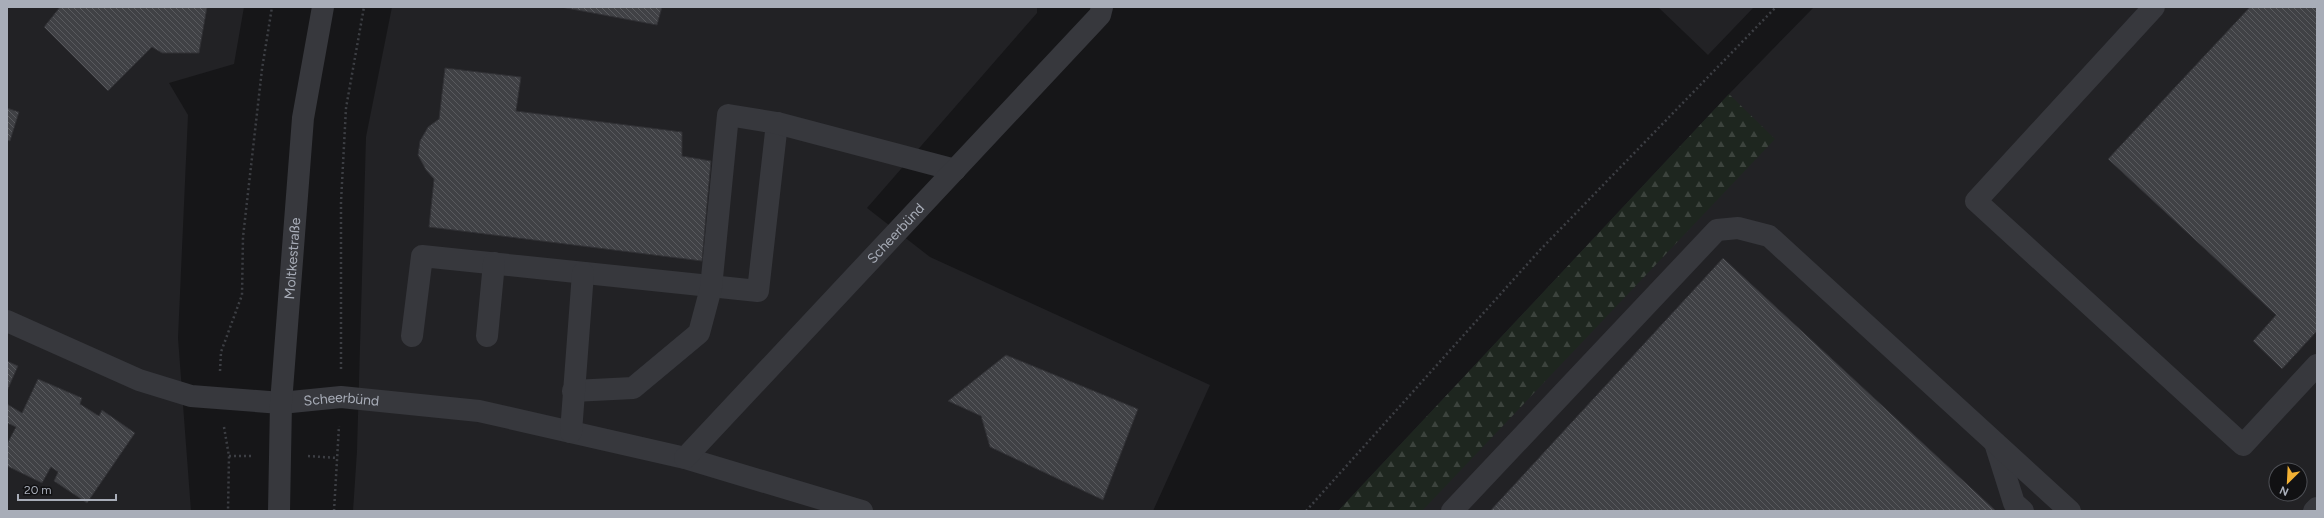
<svg xmlns="http://www.w3.org/2000/svg" width="2324" height="518" font-family="Figtree,sans-serif">
	<style>
		.built { fill: #222225; fill-rule: evenodd }
		.forest { fill: url(#forest-firs) }
		.building { fill: url(#building-back-hatch); stroke: #303034 }
		.lines { fill: none; stroke-linecap: round; stroke-linejoin: round }
		.path { stroke: #3d3f44; stroke-width: 2.5; stroke-dasharray: 2 3; stroke-linecap: butt }
		.minor { stroke: #37383d; stroke-width: 22 }
		.labels { text-anchor: middle; dominant-baseline: central; stroke-width: 3; stroke-linejoin: round; paint-order: stroke }
		.street-label { font-size: 14px; fill: #a8adb8; stroke: #111113 }
	</style>
	<defs>
		<pattern id="forest-firs" width="22" height="20" patternUnits="userSpaceOnUse"><rect width="22" height="20" fill="#1e261f"/><path d="M5 1l3.5 6h-7zM16 11l3.5 6h-7z" fill="#3c433d"/></pattern>
		<pattern id="building-back-hatch" width="6" height="6" patternUnits="userSpaceOnUse"><rect width="6" height="6" fill="#404145"/><path d="M-1 5l2 2M0 0l6 6M5-1l2 2" fill="none" stroke="#595a5e"/></pattern>
	</defs>
	<rect width="100%" height="100%" fill="#161618"/>
	<!-- built -->
	<path class="built" d="M7 7H244L234 64 169 83 188 115 178 338 191 511 7 510Z
		M392 7H1037V13L867 208 930 257 1210 385 1153 511H353L357 451 366 137Z
		M1658 7H1754L1708 55Z
		M1814 7H2317V511H1338L1729 94ZM2276 470H2300V494H2276Z"/>
	<!-- forest -->
	<path class="forest" d="M1729 94 1775 139 1422 511H1338Z"/>
	<!-- building -->
	<path class="building" d="M60 7H207L199 53H162L152 47 108 91 44 27Z
		M561 7H662L657 25Z
		M2250 7H2317V331L2282 369 2253 341 2276 315 2108 159Z
		M445 68 521 77 516 111 682 132V156L711 161 702 261 429 227 434 179 426 170 418 155 420 141 428 127 439 119Z
		M7 108 19 112 10 141 7 140Z
		M1723 258 1996 511H1490Z
		M1006 355 1138 409 1103 500 990 447 981 416 948 401Z
		M7 361 18 366 7 391Z
		M38 379 82 398 80 404 99 416 102 410 135 433 87 503 54 481 58 472 51 467 42 483 7 466V444L16 427 7 423V404L22 413Z"/>
	<g class="lines">
		<!-- path -->
		<path class="path" d="M341 369V202L346 108 364 7
			M220 371 221 352 242 295 243 237 262 69 272 7
			M224 427 229 456 228 511
			M229 456H251
			M308 456 338 458
			M334 511 339 426
			M1306 511 1540 250 1776 7"/>
		<!-- minor -->
		<g class="minor">
			<path d="M2154 7 1976 201 2243 445 2317 365"/>
			<path id="s1" d="M7 321 139 380 191 396 281 403 341 397 479 411 685 458 862 511"/>
			<path d="M412 336 422 256 758 291 777 123"/>
			<path d="M487 336 494 263"/>
			<path d="M573 391 633 388 699 333 711 288 728 115 777 123 955 170"/>
			<path d="M571 432 583 273"/>
			<path d="M1995 443 2014 503 2023 511"/>
			<path id="s2" d="M685 458 1100 15 1102 7"/>
			<path id="s3" d="M279 511 281 403 303 118 323 7"/>
			<path d="M1452 511 1717 230 1738 228 1769 236 2070 511"/>
			<path d="M2314 511 2317 508"/>
		</g>
	</g>
	<g class="labels">
		<!-- street labels -->
		<g class="street-label">
			<text stroke="none"><textPath href="#s2" startOffset="308">Scheerbünd</textPath></text>
			<text stroke="none"><textPath href="#s3" startOffset="253">Moltkestraße</textPath></text>
			<text stroke="none"><textPath href="#s1" startOffset="350">Scheerbünd</textPath></text>
		</g>
	</g>
	<!-- border -->
	<rect width="2324" height="518" fill="none" stroke="#a8adb8" stroke-width="16"/>
	<!-- north arrow -->
	<g transform="translate(2288 482) rotate(204)"><circle r="19" fill="#111113" stroke="#4d4f55"/>
	<path d="M0-3L7 15L0 10L-7 15Z" fill="#f2b134"/>
	<text y="-6" font-size="11" font-weight="bold" text-anchor="middle" fill="#a8adb8">N</text>
	</g>
	<!-- scale -->
	<path d="M18 494v6h98v-6" fill="none" stroke="#a8adb8" stroke-width="2"/>
	<text x="24" y="494" font-size="12" fill="#a8adb8" stroke="#111113" stroke-width="3" paint-order="stroke">20 m</text>
</svg>
